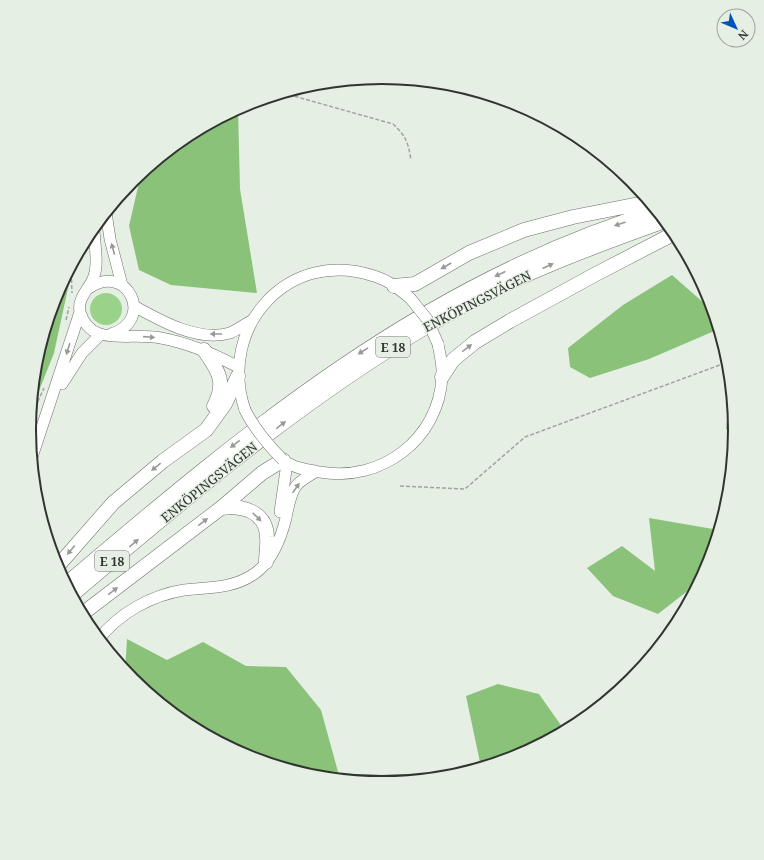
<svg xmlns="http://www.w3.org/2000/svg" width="764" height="860" font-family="'Noto Serif',serif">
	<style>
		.green { fill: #9bd28a }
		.forest { fill: #8ac279 }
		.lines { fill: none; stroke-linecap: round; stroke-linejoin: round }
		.secondary-casing { stroke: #6b7369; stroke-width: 12 }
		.motorway-casing { stroke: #6b7369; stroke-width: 15 }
		.path { stroke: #9ea59d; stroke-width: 1.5; stroke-dasharray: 4 2; stroke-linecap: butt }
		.secondary { stroke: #fff; stroke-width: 11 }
		.motorway { stroke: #fff; stroke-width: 14 }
		.secondary-bridge-casing { stroke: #6b7369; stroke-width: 12; stroke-linecap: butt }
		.secondary-bridge { stroke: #fff; stroke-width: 11 }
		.oneway { fill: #989a98 }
		.labels { text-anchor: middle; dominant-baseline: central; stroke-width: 3; stroke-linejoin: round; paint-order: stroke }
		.shield { fill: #e6efe4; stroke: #676d66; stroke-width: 1 }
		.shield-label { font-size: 12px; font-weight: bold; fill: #313530 }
		.street-label { font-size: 13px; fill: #313530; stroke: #e6efe4 }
		.rim { fill: none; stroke: #313530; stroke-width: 2 }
	</style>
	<rect width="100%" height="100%" fill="#e6efe4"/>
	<!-- green -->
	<path class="green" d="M90 309a16 16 0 1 1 32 0a16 16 0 1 1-32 0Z"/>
	<!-- forest -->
	<path class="forest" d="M238 109 240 189 257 293 171 285 139 270 129 226 141 174 186 136Z
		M66 275 70 279 54 353 31 411 36 361 56 295Z
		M672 275 713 311 719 329 649 359 590 378 570 367 568 348 623 305Z
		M730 396H732L735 435 726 429Z
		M649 518 713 529 717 537 708 565 699 582 658 614 613 596 587 568 622 546 655 571Z
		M127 639 167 660 203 642 246 666 286 667 321 710 340 779C286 773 233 753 186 724 167 712 150 694 132 679L125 671Z
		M498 684 539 694 565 731 517 756 481 767 466 696Z"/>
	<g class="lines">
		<defs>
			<path id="secondary" d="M106 212 110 239 122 285
				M94 228C94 243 99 262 94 276 90 289 77 297 80 312 83 322 90 331 100 334 119 339 141 334 161 338 188 343 214 354 238 367
				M89 288C127 262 156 320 111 334
				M134 306C161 321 198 342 230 333 237 330 244 325 251 321
				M62 384 82 353 101 334
				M245 410C217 327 289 247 374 276 388 280 399 289 410 298
				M32 457 80 312
				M283 460C293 468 308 470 320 472 381 483 439 439 442 377 443 366 440 355 438 344
				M280 512 287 463
				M99 639C119 613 152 595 184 590 209 587 232 589 254 574 272 562 281 538 286 518 288 507 290 495 296 486 301 480 309 476 315 472"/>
			<path id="motorway" d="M394 286 415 284 469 253 524 230 573 217 649 202
				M204 350C218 370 227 382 214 406
				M442 377 453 360 475 342 510 321 596 274 675 233
				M221 508C242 505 266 511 267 537 268 545 266 554 266 562
				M57 567 113 503 163 461 206 430 225 404 238 376
				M66 584C247 430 425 281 657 211
				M72 595C194 491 318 386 459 308 525 272 595 246 665 221
				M82 614 221 508 262 473 283 460"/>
		</defs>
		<!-- secondary casing -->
		<use href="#secondary" class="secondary-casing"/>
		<!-- motorway casing -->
		<use href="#motorway" class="motorway-casing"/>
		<!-- path -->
		<path class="path" d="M283 93 393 124C406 136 408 142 411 160
			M71 267 72 293
			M66 320 69 307
			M30 418 44 388
			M400 486 465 489 525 437 728 362"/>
		<!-- secondary -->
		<use href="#secondary" class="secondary"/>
		<!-- motorway -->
		<use href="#motorway" class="motorway"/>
		<defs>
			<path id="secondary-bridge" d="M410 298 427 319 438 344
				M245 410C255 430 267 444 283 460"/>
		</defs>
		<!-- secondary-bridge casing -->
		<use href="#secondary-bridge" class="secondary-bridge-casing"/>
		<!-- secondary-bridge -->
		<use href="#secondary-bridge" class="secondary-bridge"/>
	</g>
	<!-- one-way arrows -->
	<defs><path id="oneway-solid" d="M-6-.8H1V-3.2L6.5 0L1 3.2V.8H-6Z"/></defs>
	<g class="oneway">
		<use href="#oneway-solid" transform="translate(620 224) rotate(161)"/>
		<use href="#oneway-solid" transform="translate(113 249) rotate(-105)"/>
		<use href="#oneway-solid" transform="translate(446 266) rotate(150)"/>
		<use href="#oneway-solid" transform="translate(548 266) rotate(-24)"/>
		<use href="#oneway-solid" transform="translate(500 274) rotate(155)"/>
		<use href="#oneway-solid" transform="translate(216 334) rotate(-180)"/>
		<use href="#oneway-solid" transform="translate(149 337) rotate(4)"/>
		<use href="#oneway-solid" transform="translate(467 348) rotate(-37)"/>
		<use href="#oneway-solid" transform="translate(68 349) rotate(107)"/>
		<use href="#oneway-solid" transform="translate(363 351) rotate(148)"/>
		<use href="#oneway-solid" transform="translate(281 425) rotate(-38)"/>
		<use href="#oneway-solid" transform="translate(235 444) rotate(142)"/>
		<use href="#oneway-solid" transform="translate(156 467) rotate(141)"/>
		<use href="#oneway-solid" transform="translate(296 488) rotate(-55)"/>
		<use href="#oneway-solid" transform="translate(257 517) rotate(44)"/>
		<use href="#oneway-solid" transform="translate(203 522) rotate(-38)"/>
		<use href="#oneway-solid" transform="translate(134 543) rotate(-40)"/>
		<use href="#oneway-solid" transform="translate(71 550) rotate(130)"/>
		<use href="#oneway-solid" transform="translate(113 591) rotate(-37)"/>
	</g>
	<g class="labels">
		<!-- shield labels -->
		<g class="shield">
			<rect x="376" y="337" width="34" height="20" rx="3"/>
			<rect x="95" y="551" width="34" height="20" rx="3"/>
		</g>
		<g class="shield-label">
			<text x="393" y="347">E 18</text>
			<text x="112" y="561">E 18</text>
		</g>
		<!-- street labels -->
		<g class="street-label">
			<text transform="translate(477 301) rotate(-27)">ENKÖPINGSVÄGEN</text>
			<text transform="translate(209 482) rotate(-39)">ENKÖPINGSVÄGEN</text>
		</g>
	</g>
	<!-- crop -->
	<path d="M0 0H764V860H0ZM36 430a346 346 0 1 1 692 0a346 346 0 1 1-692 0Z" fill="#e6efe4" fill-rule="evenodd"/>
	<path class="rim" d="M36 430a346 346 0 1 1 692 0a346 346 0 1 1-692 0Z"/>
	<!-- north arrow -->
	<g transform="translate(736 28) rotate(134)"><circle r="19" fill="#e6efe4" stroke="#9ea59c"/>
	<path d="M0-3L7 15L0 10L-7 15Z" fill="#0053bc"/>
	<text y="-6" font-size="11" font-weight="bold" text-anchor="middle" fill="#313530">N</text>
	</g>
</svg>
